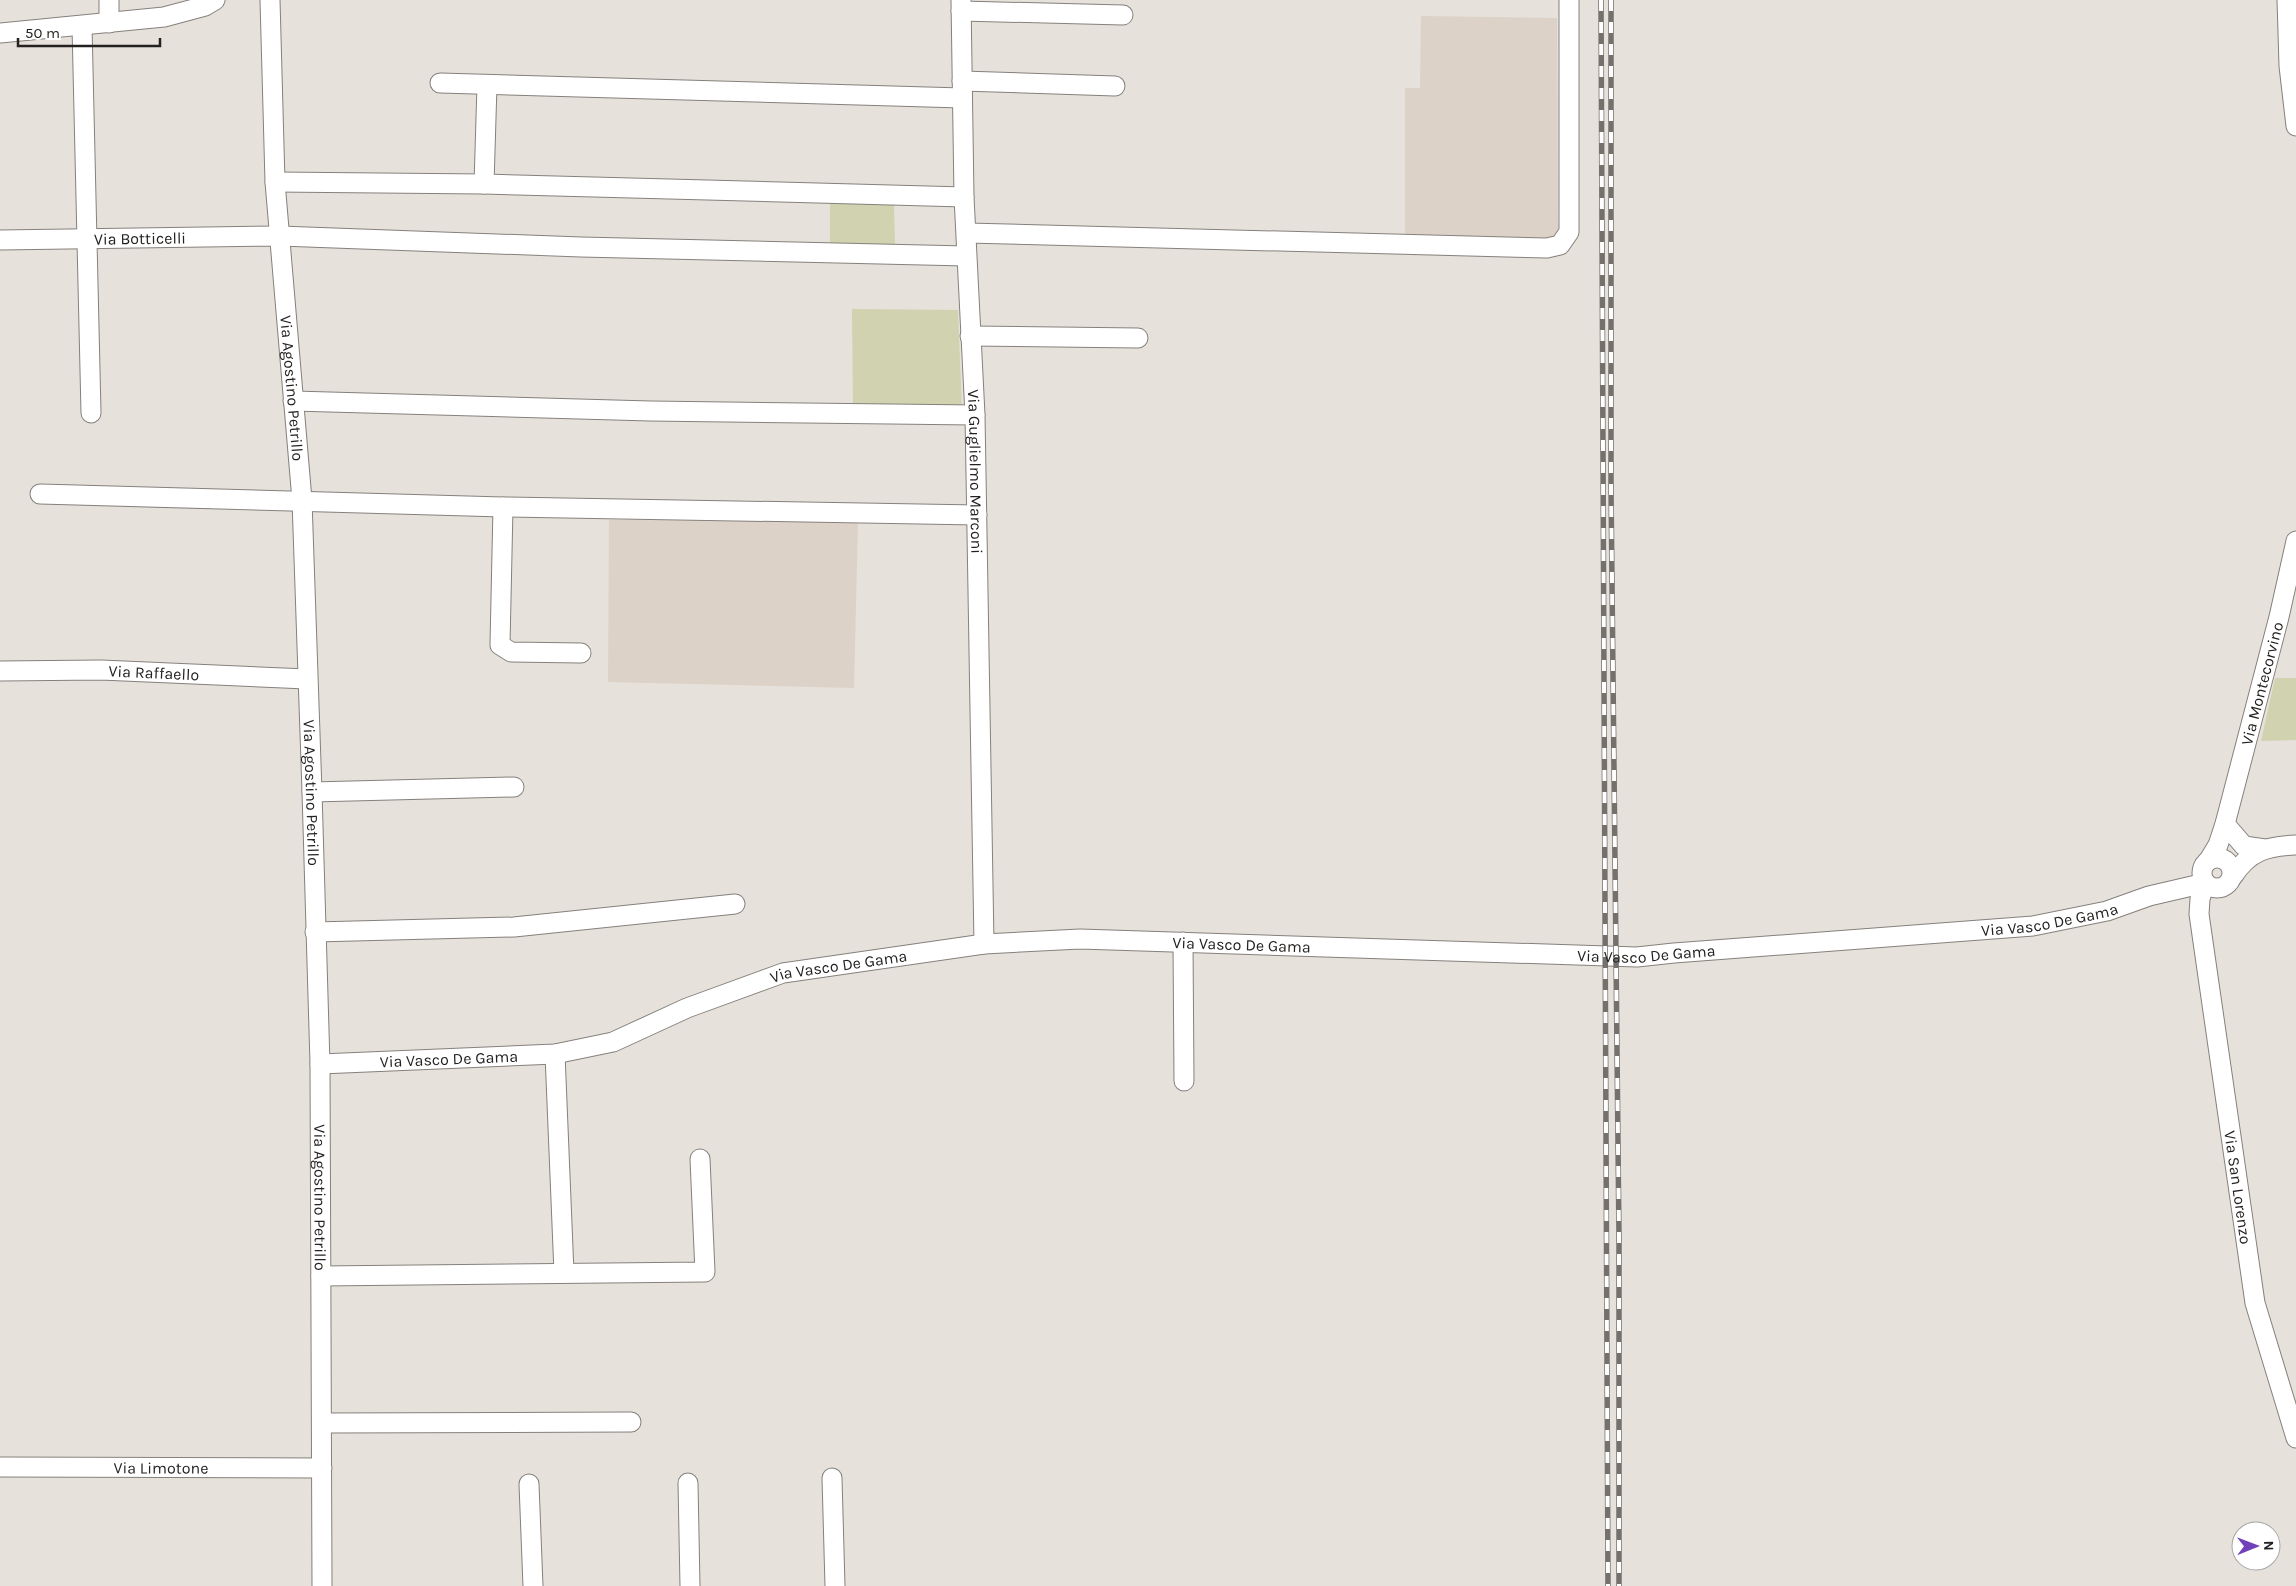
<svg xmlns="http://www.w3.org/2000/svg" width="2296" height="1586" font-family="Karla,sans-serif">
	<style>
		.built { fill: #ddd2c8 }
		.green { fill: #d0d2b0 }
		.lines { fill: none; stroke-linecap: round; stroke-linejoin: round }
		.minor-casing { stroke: #85807c; stroke-width: 21 }
		.minor { stroke: #fff; stroke-width: 19 }
		.rail-casing { stroke: #74716d; stroke-width: 5.5 }
		.rail { stroke: #fff; stroke-width: 4; stroke-dasharray: 11; stroke-linecap: butt }
		.labels { text-anchor: middle; dominant-baseline: central; stroke-width: 4.5; stroke-linejoin: round; paint-order: stroke }
		.street-label { font-size: 16px; fill: #242220; stroke: #fff }
	</style>
	<rect width="100%" height="100%" fill="#e6e1db"/>
	<!-- built -->
	<path class="built" d="M1421 16 1557 18 1558 232 1548 240 1405 238V88H1420Z
		M609 520 858 521 854 688 608 682Z"/>
	<!-- green -->
	<path class="green" d="M830 203 894 205 895 247 830 246Z
		M852 309 958 310 962 410 853 407Z
		M2275 678H2296V740L2261 741Z"/>
	<g class="lines">
		<defs>
			<g id="minor">
				<path d="M109 0V23"/>
				<path id="s1" d="M270 0 275 182 302 500 312 792 320 1064 322 1586"/>
				<path id="s2" d="M961 0 964 197 975 415 984 944"/>
				<path d="M2287 0 2289 66 2296 126"/>
				<path d="M961 11 1123 15"/>
				<path d="M82 26 91 413"/>
				<path d="M0 33 164 17 205 6 215 0"/>
				<path d="M962 81 1115 86"/>
				<path d="M440 83 962 98"/>
				<path d="M275 182 484 184 964 197"/>
				<path d="M484 184 487 85"/>
				<path d="M967 233 1547 248 1560 245 1569 232V0"/>
				<path id="s3" d="M0 240 280 236 581 247 966 256"/>
				<path d="M970 336 1138 338"/>
				<path d="M293 401 650 411 975 415"/>
				<path d="M40 494 503 507 977 515"/>
				<path d="M503 507 500 645 511 652 581 653"/>
				<path id="s4" d="M0 671 101 670 307 679"/>
				<path d="M312 792 514 787"/>
				<path d="M2225 824 2244 846 2265 849"/>
				<circle cx="2217" cy="873" r="15"/>
				<path id="s5" d="M2209 860 2218 845 2225 824 2279 617 2296 541"/>
				<path d="M2233 876C2249 851 2267 846 2296 845"/>
				<path id="s6" d="M2205 883 2200 899 2199 914 2255 1303 2296 1438"/>
				<path d="M315 932 514 927 735 904"/>
				<path d="M1183 942 1184 1081"/>
				<path d="M555 1054 564 1273"/>
				<path id="s7" d="M320 1064 555 1054 613 1042 687 1008 783 973 984 944 1080 939 1637 957 1674 953 2033 926 2107 911 2149 896 2205 883"/>
				<path d="M321 1276 705 1272 700 1159"/>
				<path d="M322 1423 631 1422"/>
				<path id="s8" d="M0 1467 322 1468"/>
				<path d="M832 1478 835 1586"/>
				<path d="M688 1483 690 1586"/>
				<path d="M529 1484 533 1586"/>
			</g>
		</defs>
		<!-- minor casing -->
		<use href="#minor" class="minor-casing"/>
		<!-- minor -->
		<use href="#minor" class="minor"/>
		<defs>
			<path id="rail" d="M1601 0 1608 1586
				M1611 0V487L1619 1237V1586"/>
		</defs>
		<!-- rail casing -->
		<use href="#rail" class="rail-casing"/>
		<!-- rail -->
		<use href="#rail" class="rail"/>
	</g>
	<g class="labels">
		<!-- street labels -->
		<g class="street-label">
			<text stroke="none"><textPath href="#s3" startOffset="140">Via Botticelli</textPath></text>
			<text stroke="none"><textPath href="#s1" startOffset="389">Via Agostino Petrillo</textPath></text>
			<text stroke="none"><textPath href="#s2" startOffset="472">Via Guglielmo Marconi</textPath></text>
			<text stroke="none"><textPath href="#s4" startOffset="154">Via Raffaello</textPath></text>
			<text stroke="none"><textPath href="#s5" startOffset="185">Via Montecorvino</textPath></text>
			<text stroke="none"><textPath href="#s1" startOffset="794">Via Agostino Petrillo</textPath></text>
			<text stroke="none"><textPath href="#s7" startOffset="1749">Via Vasco De Gama</textPath></text>
			<text stroke="none"><textPath href="#s7" startOffset="939">Via Vasco De Gama</textPath></text>
			<text stroke="none"><textPath href="#s7" startOffset="1344">Via Vasco De Gama</textPath></text>
			<text stroke="none"><textPath href="#s7" startOffset="534">Via Vasco De Gama</textPath></text>
			<text stroke="none"><textPath href="#s7" startOffset="129">Via Vasco De Gama</textPath></text>
			<text stroke="none"><textPath href="#s6" startOffset="308">Via San Lorenzo</textPath></text>
			<text stroke="none"><textPath href="#s1" startOffset="1199">Via Agostino Petrillo</textPath></text>
			<text stroke="none"><textPath href="#s8" startOffset="161">Via Limotone</textPath></text>
		</g>
	</g>
	<!-- north arrow -->
	<g transform="translate(2256 1546) rotate(89)"><circle r="24" fill="#ffffff" stroke="#a7a7a6"/>
	<path d="M0-4L9 19L0 12L-9 19Z" fill="#7041b8"/>
	<text y="-8" font-size="14" font-weight="bold" text-anchor="middle" fill="#242220">N</text>
	</g>
	<!-- scale -->
	<path d="M18 38v8h142v-8" fill="none" stroke="#242220" stroke-width="2.5"/>
	<text x="25" y="38" font-size="15" fill="#242220" stroke="#ffffff" stroke-width="4" paint-order="stroke">50 m</text>
</svg>
